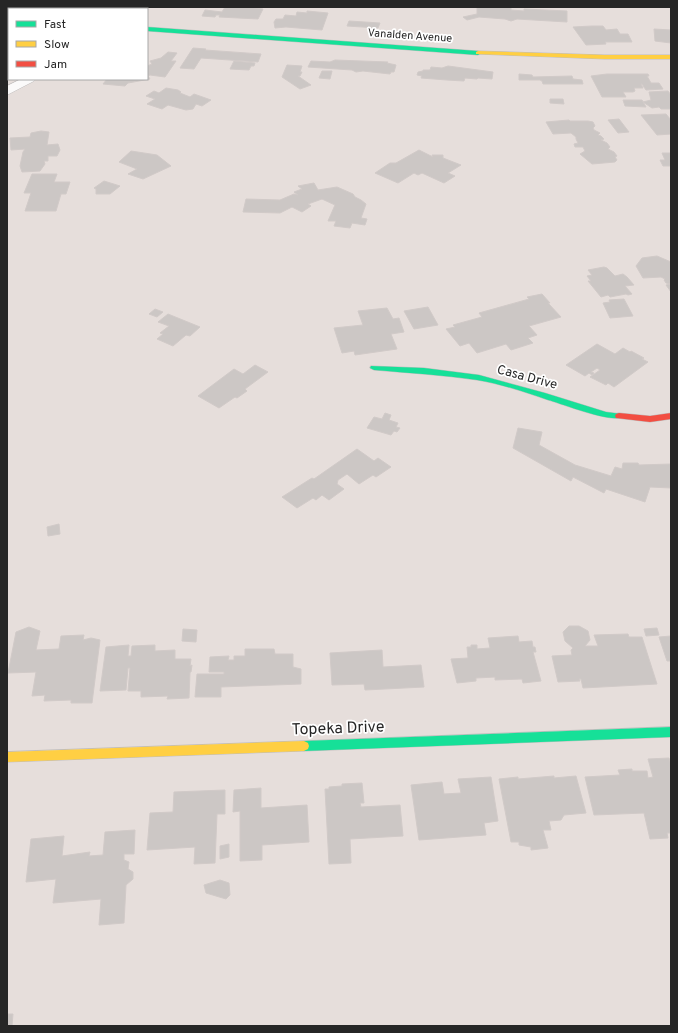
<svg xmlns="http://www.w3.org/2000/svg" width="678" height="1033" font-family="Overpass,sans-serif">
	<style>
		.building { fill: #ccc7c5; stroke: #d1cac8 }
		.lines { fill: none; stroke-linecap: round; stroke-linejoin: round }
		.street-casing { stroke: #bfbdbd; stroke-width: 1 }
		.fast-casing { stroke: #bfbdbd; stroke-width: 1 }
		.slow-casing { stroke: #bfbdbd; stroke-width: 1 }
		.jam-casing { stroke: #bfbdbd; stroke-width: 1 }
		.street { fill: #fbfafa; fill-rule: evenodd }
		.fast { fill: #16e098; fill-rule: evenodd }
		.slow { fill: #ffcf43; fill-rule: evenodd }
		.jam { fill: #f24e42; fill-rule: evenodd }
		.labels { text-anchor: middle; dominant-baseline: central; stroke-width: 3.5; stroke-linejoin: round; paint-order: stroke }
		.far-street-label { font-size: 11px; fill: #262626; stroke: #fff }
		.street-label { font-size: 13px; fill: #262626; stroke: #fff }
		.near-street-label { font-size: 16px; fill: #262626; stroke: #fff }
	</style>
	<rect width="100%" height="100%" fill="#e6dedb"/>
	<!-- building -->
	<path class="building" d="M225 7H250L263 9 258 19 219 17 220 15H216L215 17 202 16 205 10 222 12Z
		M477 7H511V10L524 11V9L567 11V22L517 19 511 21 505 19 479 17 467 20 463 17 477 14Z
		M307 11 328 13 322 30 286 27 275 28 274 22 276 19H283L285 15 296 16 297 12 307 13Z
		M349 21 380 23 378 28 347 26Z
		M592 26H603L606 30 617 29 620 34H628L632 42H605L606 44 586 45 573 27Z
		M654 29 671 30V43L655 41Z
		M193 48 206 49 205 50 261 54 258 62 201 58 194 69 180 68Z
		M168 52 177 53 171 61H176L165 77 150 75 148 76 150 79 128 83 125 86 103 84 107 79H147V66L152 64 150 61 161 58Z
		M335 60 388 62 387 63 396 65 394 72H391L390 74 363 71 356 72 352 70 308 67 311 61 330 62Z
		M234 61 255 63 254 66H251L249 70 230 69Z
		M287 65 302 66 300 72H302L300 76H298L311 85 300 89 282 77Z
		M448 66 493 72 492 79 478 78 477 79 465 78 464 81 447 80 421 78 422 76 417 75 418 72 423 71V70H430L431 67 442 68Z
		M322 71H332L330 79 319 78Z
		M519 74 532 75 533 77 572 76 573 79 582 80 583 84H543L542 81 540 80H519Z
		M607 74H648L649 76H647L651 83H659L663 89 646 90 642 84H641L643 88H634L635 91 633 92H623L626 97H602L591 76Z
		M166 88 178 90 181 92 180 93 190 97 194 94 211 100 202 106 196 104 193 109 186 110 168 105 162 109 147 104 155 99 146 96 154 91 159 93Z
		M668 91 671 95V109H661L659 107 652 108 643 102 651 100 649 92Z
		M550 99H563L564 104 550 103Z
		M623 100H642L646 107 625 106Z
		M666 114 671 120V134L657 135 641 115Z
		M619 119 629 132 618 133 608 120Z
		M569 120 570 121H588L593 122 595 126 593 128 594 130 600 133 598 135 601 136 604 139 601 140 607 143 610 147 608 149 614 152 617 156 615 157 617 160 615 162 592 164 580 154 585 151 583 147H575L574 144 578 143 576 139V137L571 133 553 134 546 122Z
		M41 131 49 132 47 145 58 144 60 150 57 156H48V161H44L45 164 40 171 22 172 20 166 23 152 25 149 11 150 10 138 30 137 31 133Z
		M419 150 433 157 432 155H443V158L461 165 448 173 455 176 444 183 422 173 418 175 414 173 398 183 375 173 390 163H396Z
		M131 151 157 155 171 166 143 179 128 174 137 169 119 162Z
		M662 153H671V166H663L660 160H665Z
		M32 174H57L54 182H70L66 194H61L56 211H25L31 193H24Z
		M104 181 120 186 110 194H96V189L94 188Z
		M314 183 318 190 337 187 353 194 355 197 361 200 366 204 361 218 367 219 365 225 352 223 350 228 334 226 336 221H328L335 205 322 199 308 204 311 206 302 212 292 207 280 213 243 212 246 199 280 200 294 194 298 195 294 192 302 189 298 186Z
		M657 256 671 262V292L666 285 671 284 666 283 664 280 665 279 661 277 643 278 636 266 642 258Z
		M604 267 607 268 615 276 623 274 627 277 634 285 625 286 632 294 628 295 626 294 610 297 608 295 601 297 588 281H591L587 276 592 275 588 270Z
		M542 294 550 303H548L561 317 529 326 537 335 528 338 533 343 511 350 506 344 477 353 469 343 460 346 446 329 455 327 453 325 482 317 479 313 529 299 527 297Z
		M624 299 633 316 610 318 603 303 610 302 609 300Z
		M428 307 438 325 414 329 404 311Z
		M387 308 393 319 399 318 404 332 391 334 397 349 355 355 354 351 342 353 334 328 363 325 358 311Z
		M155 309 163 312 157 317 149 314Z
		M168 314 200 327 190 336 186 335 173 346 157 339 163 334 160 333 169 326 158 322Z
		M597 344 615 354 623 348 630 352 631 351 644 358 642 359 648 362 614 387 608 383 606 385 590 377 600 370 597 368 591 372 594 373 592 375 589 373 585 376 566 365Z
		M255 365 268 372 245 389 247 391 237 398 235 397 219 408 198 396 234 369 243 374Z
		M385 413 391 415 389 420 398 423 396 427 400 428 397 432 394 431 391 435 367 428 374 417 382 419Z
		M518 428 542 432 539 445 575 465 611 476 615 467 622 469 623 463H638L639 465 671 464V488L650 487 645 502 606 489 604 493 573 477 571 481 513 448Z
		M357 449 374 461 378 458 391 467 376 477 373 475 359 484 347 474 338 480 337 484 344 489 329 500 322 495 316 500 313 498 297 508 282 497 312 478 314 479Z
		M59 524 60 534 48 536 47 527Z
		M569 626H579L588 631 590 640 585 646H598L594 635 628 634 629 637H642L657 684 583 688 581 679H579L580 681 558 682 552 656 572 655 571 650 573 648 565 641 563 632Z
		M29 627 40 631 36 650 59 649 61 636 84 635 83 640 91 638 100 640 92 703H71V700L44 701 45 695 32 696 36 672 8 673 16 632Z
		M657 628 659 635 646 636 644 629Z
		M183 629 197 630 196 642 182 641Z
		M518 636 519 642 532 641 533 647H535L536 652H533L541 681 523 683 522 679 495 680V677L476 678V681L457 683 451 659 468 658 467 647H471V645H477V649L490 648 488 638Z
		M671 636V661H667L659 637Z
		M129 645 128 656H131L132 646 155 645V651L175 650V659H191L190 666 192 665 191 672H190L189 698 167 699 168 696 141 697V691H128L130 668H128L126 690 100 691 106 647Z
		M245 649H274L275 654H293V667L301 669V684L221 687V697H195L197 674H224V672H209L210 657 229 656 228 660H234V656H245Z
		M382 650 383 667 421 665 424 687 365 690 364 684 332 685 330 653Z
		M669 758 671 765V833H667L668 838 650 839 644 813 594 815 585 777 620 775 618 770 632 769V771H647L648 778 653 777 648 759Z
		M554 776V778L576 776 586 813 564 815 561 820 549 821 551 830H543L548 848 531 850V847L519 845V842H511L499 779 518 777V779Z
		M491 777 498 821 484 823 486 835 419 840 411 785 442 782 444 794 461 793 458 779Z
		M362 783 364 803H360L361 807 400 805 403 836 350 839 351 863 329 864 325 789H329V787L342 786V784Z
		M261 788V808L307 805 309 842 262 845V860L240 861V811L233 812 234 790Z
		M225 790V814H217L215 863 194 864 195 847 147 850 150 813 173 812 174 792Z
		M135 830 134 854H124V860L129 862 128 869 133 872V879L126 885 124 923 99 925 101 899 53 903 56 879 26 882 31 839 64 836 62 856 90 852 89 856 103 855 105 832Z
		M229 844V857L220 859V846Z
		M220 880 229 883 230 895 226 899 206 893 204 885Z
		M7 1014H13L12 1026H7Z"/>
	<g class="lines">
		<defs>
			<path id="street" d="M34 7H44L43 9H33Z
				M7 14H9V21H7Z
				M21 79H36L34 81 7 95V86Z"/>
			<path id="fast" d="M7 20H9V24H7Z
				M147 27 478 51 481 53 478 55 147 31Z
				M371 366 424 368 479 375 545 393 606 412 622 414 623 416C615 425 560 403 548 400 525 392 501 384 477 380 443 375 409 373 374 370L370 368Z
				M671 727V737L304 751 300 749 299 746 300 743 304 741Z"/>
			<path id="slow" d="M478 51 605 55H671V59H605L476 54V52Z
				M304 741 308 743 309 746 308 749 304 751 7 762V752Z"/>
			<path id="jam" d="M619 413 650 416 671 413V419L650 422 616 418 615 416 616 414Z"/>
		</defs>
		<!-- street casing -->
		<use href="#street" class="street-casing"/>
		<!-- fast casing -->
		<use href="#fast" class="fast-casing"/>
		<!-- slow casing -->
		<use href="#slow" class="slow-casing"/>
		<!-- jam casing -->
		<use href="#jam" class="jam-casing"/>
		<!-- street -->
		<use href="#street" class="street"/>
		<!-- fast -->
		<use href="#fast" class="fast"/>
		<!-- slow -->
		<use href="#slow" class="slow"/>
		<!-- jam -->
		<use href="#jam" class="jam"/>
	</g>
	<g class="labels">
		<!-- far-street labels -->
		<g class="far-street-label">
			<text transform="translate(410 36) rotate(4)">Vanalden Avenue</text>
		</g>
		<!-- street labels -->
		<g class="street-label">
			<text transform="translate(527 378) rotate(15)">Casa Drive</text>
		</g>
		<!-- near-street labels -->
		<g class="near-street-label">
			<text transform="translate(338 729) rotate(-2)">Topeka Drive</text>
		</g>
	</g>
	<!-- border -->
	<rect width="678" height="1033" fill="none" stroke="#262626" stroke-width="16"/>
	<!-- legend -->
	<rect x="8" y="8" width="140" height="72" fill="#ffffff" stroke="#a8a8a8"/>
	<rect x="16" y="21" width="20" height="6" fill="#16e098" stroke="#a8a8a8"/>
	<text x="44" y="28" font-size="12" fill="#262626">Fast</text>
	<rect x="16" y="41" width="20" height="6" fill="#ffcf43" stroke="#a8a8a8"/>
	<text x="44" y="48" font-size="12" fill="#262626">Slow</text>
	<rect x="16" y="61" width="20" height="6" fill="#f24e42" stroke="#a8a8a8"/>
	<text x="44" y="68" font-size="12" fill="#262626">Jam</text>
</svg>
